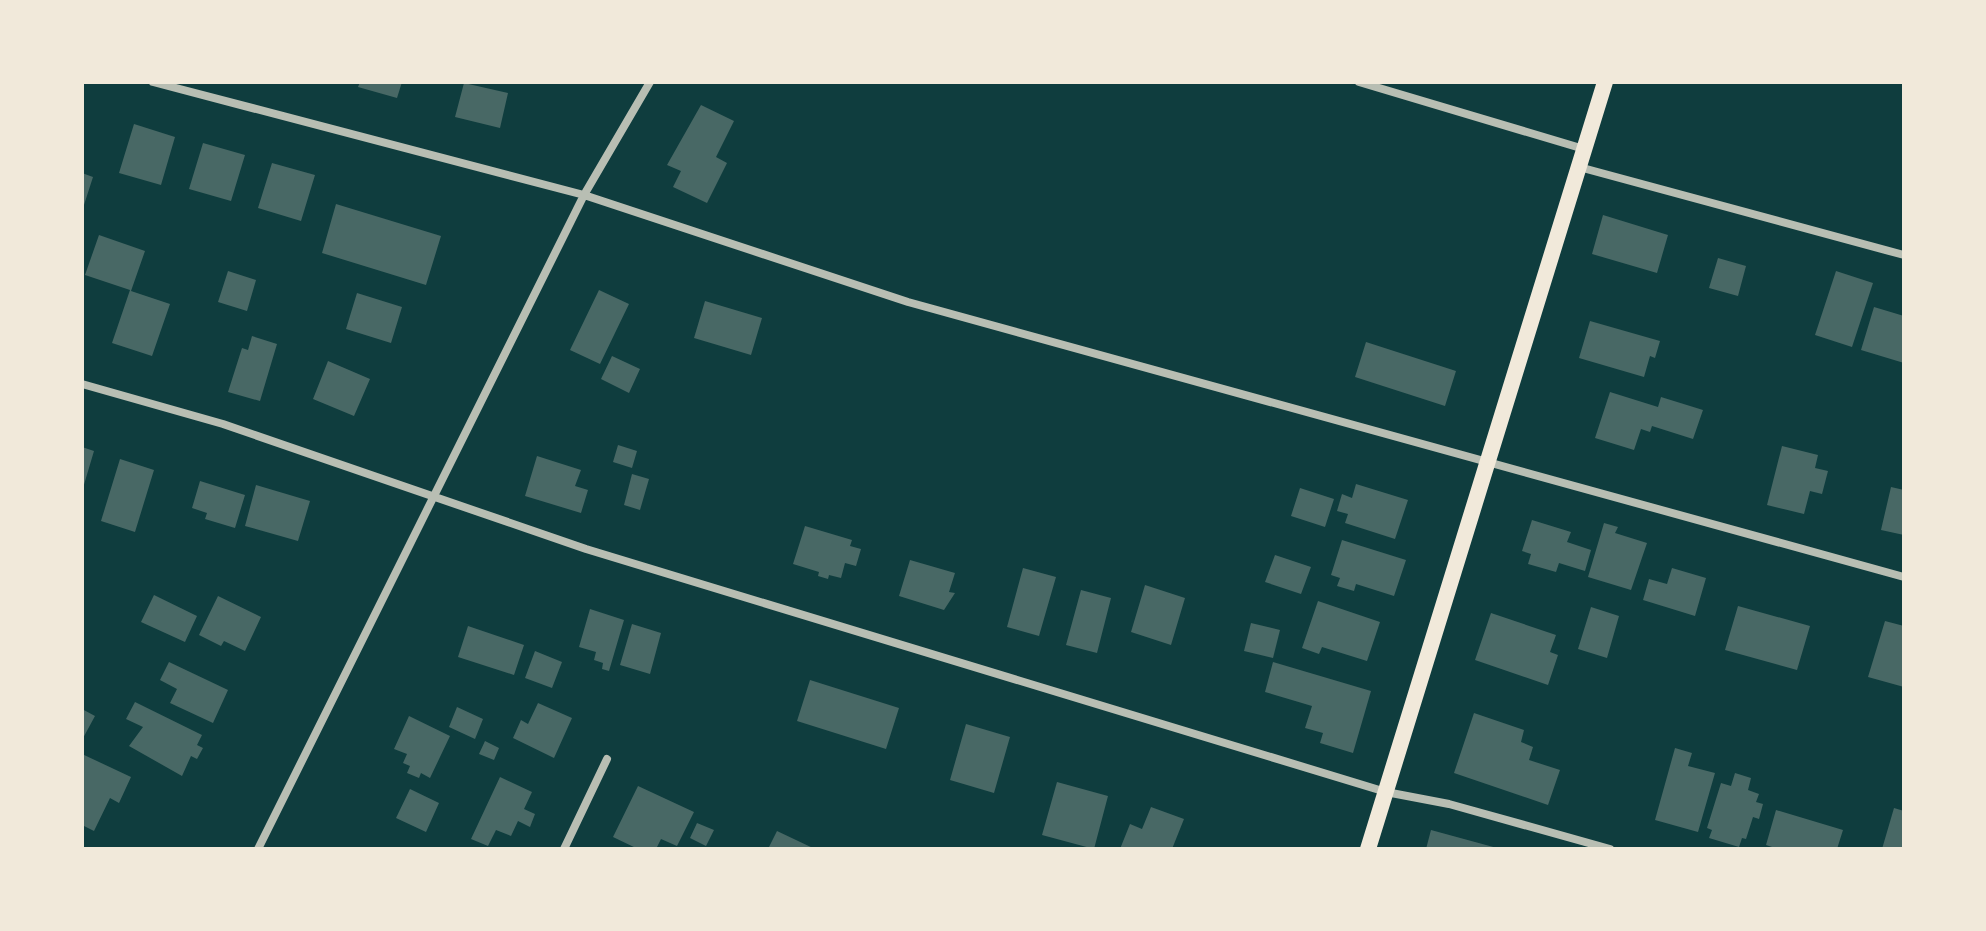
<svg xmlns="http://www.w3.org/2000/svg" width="1986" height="931" font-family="Arial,sans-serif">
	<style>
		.building { fill: #486865 }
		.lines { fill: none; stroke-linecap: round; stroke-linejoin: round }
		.minor { stroke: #b8beb3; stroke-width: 8 }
		.secondary { stroke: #f1e9da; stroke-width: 16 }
	</style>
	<rect width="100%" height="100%" fill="#0f3d3e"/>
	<!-- building -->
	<path class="building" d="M360 82H402L397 98 358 87Z
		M464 83 508 93 500 128 455 117Z
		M701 105 734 121 716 157 727 163 707 203 673 187 681 171 667 165Z
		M134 124 175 137 161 185 119 173Z
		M203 143 245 155 231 201 189 189Z
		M272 163 315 175 301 221 258 208Z
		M82 173 93 177 83 208H82Z
		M336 204 441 236 426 285 322 253Z
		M1603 215 1668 235 1657 273 1592 254Z
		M99 235 145 251 131 291 170 304 152 356 112 343 130 290 85 275Z
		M1718 258 1746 266 1738 296 1709 288Z
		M228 271 256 280 247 311 218 302Z
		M1836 271 1873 283 1852 347 1815 335Z
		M599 290 629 304 600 364 570 350Z
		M357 293 402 307 391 343 346 329Z
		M705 301 762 318 751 355 694 338Z
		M1874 307 1904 316V363L1861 350Z
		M1590 321 1660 341 1655 358 1650 356 1644 377 1579 358Z
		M252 336 277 344 260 401 228 392 242 348 248 350Z
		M1366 342 1456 371 1445 406 1355 377Z
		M612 356 640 369 629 393 601 379Z
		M328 361 370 379 354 416 313 399Z
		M1610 392 1658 407 1661 397 1703 410 1693 439 1652 426 1650 432 1641 429 1634 450 1595 438Z
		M618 445 637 451 632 468 613 462Z
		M1782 446 1818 455 1815 468 1828 471 1822 494 1810 491 1804 514 1767 505Z
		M82 447 94 451 83 488H82Z
		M537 456 581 470 575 486 588 490 581 513 525 496Z
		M120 459 154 470 135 532 101 521Z
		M632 474 649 479 640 510 624 505Z
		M200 481 245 495 235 528 205 519 207 513 192 508Z
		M1356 484 1408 500 1395 539 1345 523 1348 514 1337 511 1342 494 1352 498Z
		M256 485 310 501 298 541 245 526Z
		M1891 487 1904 490V535L1881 530Z
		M1300 488 1334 499 1325 527 1291 516Z
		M1532 520 1571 532 1567 542 1591 550 1585 571 1559 563 1556 572 1528 564 1531 554 1522 551Z
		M1604 523 1618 527 1615 533 1647 543 1631 590 1588 577Z
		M805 526 852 540 850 546 861 549 856 566 845 563 841 578 829 575 828 579 818 576 819 572 793 564Z
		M1342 540 1406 560 1394 596 1356 584 1354 591 1337 586 1340 578 1331 575Z
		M1275 555 1311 567 1301 594 1265 582Z
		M910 560 955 573 949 592 955 593 944 610 899 596Z
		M1023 568 1056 577 1039 636 1007 627Z
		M1672 568 1706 578 1695 616 1643 600 1649 579 1667 584Z
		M1145 585 1185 598 1171 645 1131 632Z
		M1081 590 1111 598 1097 653 1066 645Z
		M154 595 197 616 185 642 141 622Z
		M218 596 261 617 245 651 224 641 221 646 199 635Z
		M1318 601 1380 622 1367 661 1322 647 1319 654 1302 648Z
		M1738 606 1810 626 1797 670 1725 650Z
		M1591 607 1619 616 1607 658 1578 649Z
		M590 609 624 620 609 671 602 669 603 663 594 660 596 652 579 647Z
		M1491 613 1556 635 1550 652 1558 655 1548 685 1475 660Z
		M1885 621 1904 626V687L1868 677Z
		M1251 623 1280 630 1273 658 1244 651Z
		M632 624 661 633 650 674 620 665Z
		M468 626 524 645 514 675 458 657Z
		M535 651 562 662 552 688 525 678Z
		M169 662 228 690 213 723 170 703 177 689 160 680Z
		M1273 662 1371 691 1353 753 1320 743 1323 733 1305 728 1312 706 1265 692Z
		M810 680 899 708 886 749 797 721Z
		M135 702 202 735 197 745 203 748 197 759 191 756 182 776 129 746 143 727 126 719Z
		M538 703 572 718 554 758 513 738 521 720 528 724Z
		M457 707 483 719 475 739 449 727Z
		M82 709 95 716 82 740Z
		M1474 713 1524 730 1521 742 1533 747 1529 760 1560 770 1548 805 1454 773Z
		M409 716 450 736 430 778 421 773 419 778 407 773 410 766 403 763 407 754 394 749Z
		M966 724 1010 737 994 793 950 780Z
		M485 741 499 748 494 760 479 754Z
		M1675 748 1692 753 1688 766 1715 773 1698 832 1655 820Z
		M82 754 131 777 119 803 110 798 94 831 82 825Z
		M1735 773 1751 778 1748 790 1759 794 1756 802 1763 804 1759 819 1753 817 1746 839 1742 838 1739 847 1709 838 1712 830 1707 828 1721 783 1731 786Z
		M500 777 532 792 524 809 535 814 530 827 518 821 511 836 496 830 488 846 471 839Z
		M1057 782 1108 796 1094 849 1042 835Z
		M638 786 694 812 677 846 661 839 656 849H638L613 837Z
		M410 789 439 803 426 832 396 818Z
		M1151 807 1184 819 1172 849H1120L1130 824 1142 829Z
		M1894 808 1904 811V849H1882Z
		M1776 810 1843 830 1837 849H1778L1766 845Z
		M697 823 714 830 706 846 690 838Z
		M1431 830 1497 848V849H1426Z
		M777 831 815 849H768Z"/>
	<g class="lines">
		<!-- minor -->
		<path class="minor" d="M153 82 584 195 908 302 1904 577
			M1359 82 1584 149
			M1579 167 1904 255
			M82 384 223 424 586 549 1386 792 1449 804 1610 849
			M258 849 584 195 650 82
			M564 849 607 759"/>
		<!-- secondary -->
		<path class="secondary" d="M1368 849 1605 82"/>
	</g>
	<!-- border -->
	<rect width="1986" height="931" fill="none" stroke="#f1e9da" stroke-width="168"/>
</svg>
